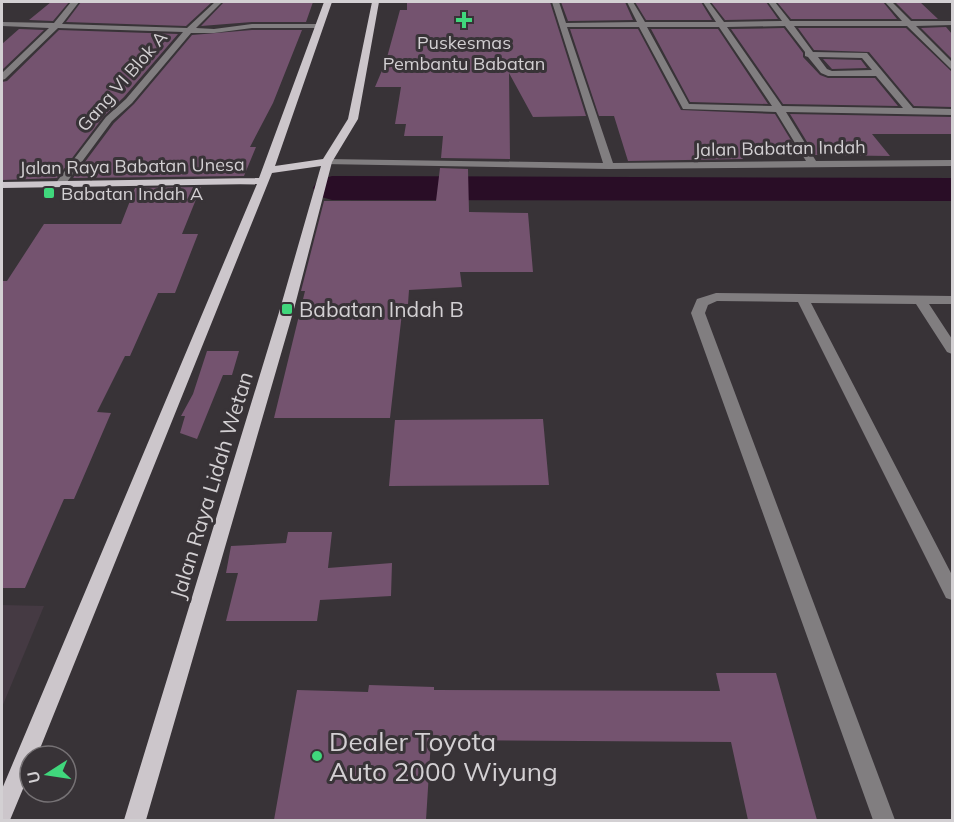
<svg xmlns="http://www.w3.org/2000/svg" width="954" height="822" font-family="Mulish,sans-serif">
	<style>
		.built { fill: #453a43 }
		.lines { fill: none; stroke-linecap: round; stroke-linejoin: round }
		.river { fill: #290d26; fill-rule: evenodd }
		.building { fill: #74536f }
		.minor { fill: #817e80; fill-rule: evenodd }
		.major { fill: #ccc6cb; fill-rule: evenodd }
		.poi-dot { fill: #40d77c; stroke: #383337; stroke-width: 2 }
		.labels { text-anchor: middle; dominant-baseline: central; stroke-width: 6; stroke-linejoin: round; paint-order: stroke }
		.far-poi-label { font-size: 18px; fill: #d3d0d3; stroke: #383337 }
		.far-street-label { font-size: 18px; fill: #d3d0d3; stroke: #383337 }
		.poi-label { font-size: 21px; fill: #d3d0d3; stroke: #383337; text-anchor: start }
		.street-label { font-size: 21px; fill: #d3d0d3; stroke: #383337 }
		.near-poi-label { font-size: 26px; fill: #d3d0d3; stroke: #383337; text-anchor: start }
	</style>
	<rect width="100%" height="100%" fill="#383337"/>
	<!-- built -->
	<path class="built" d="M2 605 44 606 2 707Z"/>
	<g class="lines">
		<!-- river -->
		<path class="river" d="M332 176 952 178V201L332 200 318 196 313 188 318 180Z"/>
	</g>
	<!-- building -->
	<path class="building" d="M51 2H69L53 21 29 20Z
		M81 2H212L186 26 66 22Z
		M224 2H313L306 22H252L201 26Z
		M407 2H550L586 116 533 117 509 73 510 159 441 158 443 136H404L406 124H395L401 87H375L386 61 400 10H407Z
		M561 2H625L633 20 568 21Z
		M635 2H701L712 20H646Z
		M711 2H766L778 19 725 20Z
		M777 2H883L897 19H791Z
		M895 2H920L938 19H912Z
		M946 27 952 34V59L921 28Z
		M784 28 803 53V57L820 75 828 78H875L898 106 783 104 731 29Z
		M798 28H906L952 72V107L914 106 869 52 814 50Z
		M19 29 44 30 2 70V44Z
		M570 29H638L681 110 775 114 800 155 741 154 743 159 628 161 614 116H599Z
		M651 29H718L768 104 690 102Z
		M59 30 178 34 124 97 104 116 57 178 2 180V82L7 81Z
		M252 30H302L273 103 250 147H256L244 176 73 178 114 123 134 104 192 35Z
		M823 59 861 60 867 68 832 69Z
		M790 114 952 117V134H872L890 156 815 155Z
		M440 168 468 169 469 212 528 213 533 272H460L462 287 409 290 408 304H403L390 418H274L305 291H301L324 201H436Z
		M201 187 182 234H198L175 293H158L130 356H125L97 412 111 413 74 499H64L25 588H2V281H7L44 224H121L135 188Z
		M207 351H239L232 375H223L197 439 180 433 185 416H181L193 394Z
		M543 419 549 485 389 486 395 420Z
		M288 532H332L328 568 392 563 391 596 320 600 317 621H226L238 573H226L231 546 286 543Z
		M716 673H776L817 820H748L731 742 431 740 426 820H274L297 690 368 692 369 685 434 687V690L720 691Z"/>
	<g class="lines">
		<!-- minor -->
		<path class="minor" d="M71 2H79L62 24 187 28 215 2H222L196 28 214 29 252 24H318L322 26 318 28H252L214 33H191L132 103 112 121 64 186 60 187 55 184 106 117 126 99 183 32 58 28 5 79 2 80V73L49 28 2 26V22L54 23Z
			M552 2H559L566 23 637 22 627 2H633L645 22H716L703 2H709L724 22 782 21 768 2H775L790 21H902L885 2H892L911 21H952V25L916 26 952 62V70L907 26H794L813 52 867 53 913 108 952 109V115L786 112 816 161 952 160V166L609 169 323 164V160L327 159 603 163ZM785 26 805 52V56L808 57 821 73 828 76H876L903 108 782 106 727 27ZM567 27H639L683 109 776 112 806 161 613 163ZM647 27H719L772 106 689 104ZM818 57 862 58 872 70 832 71 827 69Z
			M716 293 952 296V304H929L952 339V354L947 352 916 304 811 303 952 575V600L946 598 798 302 717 301 708 305 705 313 895 820H873L691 313 697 299Z"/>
		<!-- major -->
		<path class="major" d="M324 2H332L275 166 323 159 348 119 372 2H379L358 119 332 162 294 309 146 820H124L280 309 321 166 272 173 37 756H30V772L10 820H2V789L257 184 2 188V182L259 178Z"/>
	</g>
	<!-- markers -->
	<g class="poi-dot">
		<path d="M461 11h6v6h6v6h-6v6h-6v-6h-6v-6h6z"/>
		<rect x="43" y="187" width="12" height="12" rx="3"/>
		<rect x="281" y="303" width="12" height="12" rx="3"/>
		<circle cx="317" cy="756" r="6"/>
	</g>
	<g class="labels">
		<!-- far-poi labels -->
		<g class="far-poi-label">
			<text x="464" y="42">Puskesmas<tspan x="464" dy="21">Pembantu Babatan</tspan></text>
			<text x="61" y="193" text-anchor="start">Babatan Indah A</text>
		</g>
		<!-- far-street labels -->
		<g class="far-street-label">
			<text transform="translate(122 81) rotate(-49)">Gang VI Blok A</text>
			<text transform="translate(780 148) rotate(-1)">Jalan Babatan Indah</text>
			<text transform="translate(132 166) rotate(-1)">Jalan Raya Babatan Unesa</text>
		</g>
		<!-- poi labels -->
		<g class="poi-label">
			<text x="299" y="309">Babatan Indah B</text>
		</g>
		<!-- street labels -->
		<g class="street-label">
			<text transform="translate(211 485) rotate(-73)">Jalan Raya Lidah Wetan</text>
		</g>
		<!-- near-poi labels -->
		<g class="near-poi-label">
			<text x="329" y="741">Dealer Toyota<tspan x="329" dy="30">Auto 2000 Wiyung</tspan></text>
		</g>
	</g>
	<!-- border -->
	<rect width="954" height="822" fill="none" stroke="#d3d0d3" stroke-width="6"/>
	<!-- north arrow -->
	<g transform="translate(48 774) rotate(258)"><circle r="28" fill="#383337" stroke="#767275" stroke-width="1.5"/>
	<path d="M0-4.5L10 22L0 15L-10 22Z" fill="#40d77c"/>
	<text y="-9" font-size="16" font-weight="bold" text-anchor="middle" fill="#d3d0d3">U</text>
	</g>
</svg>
